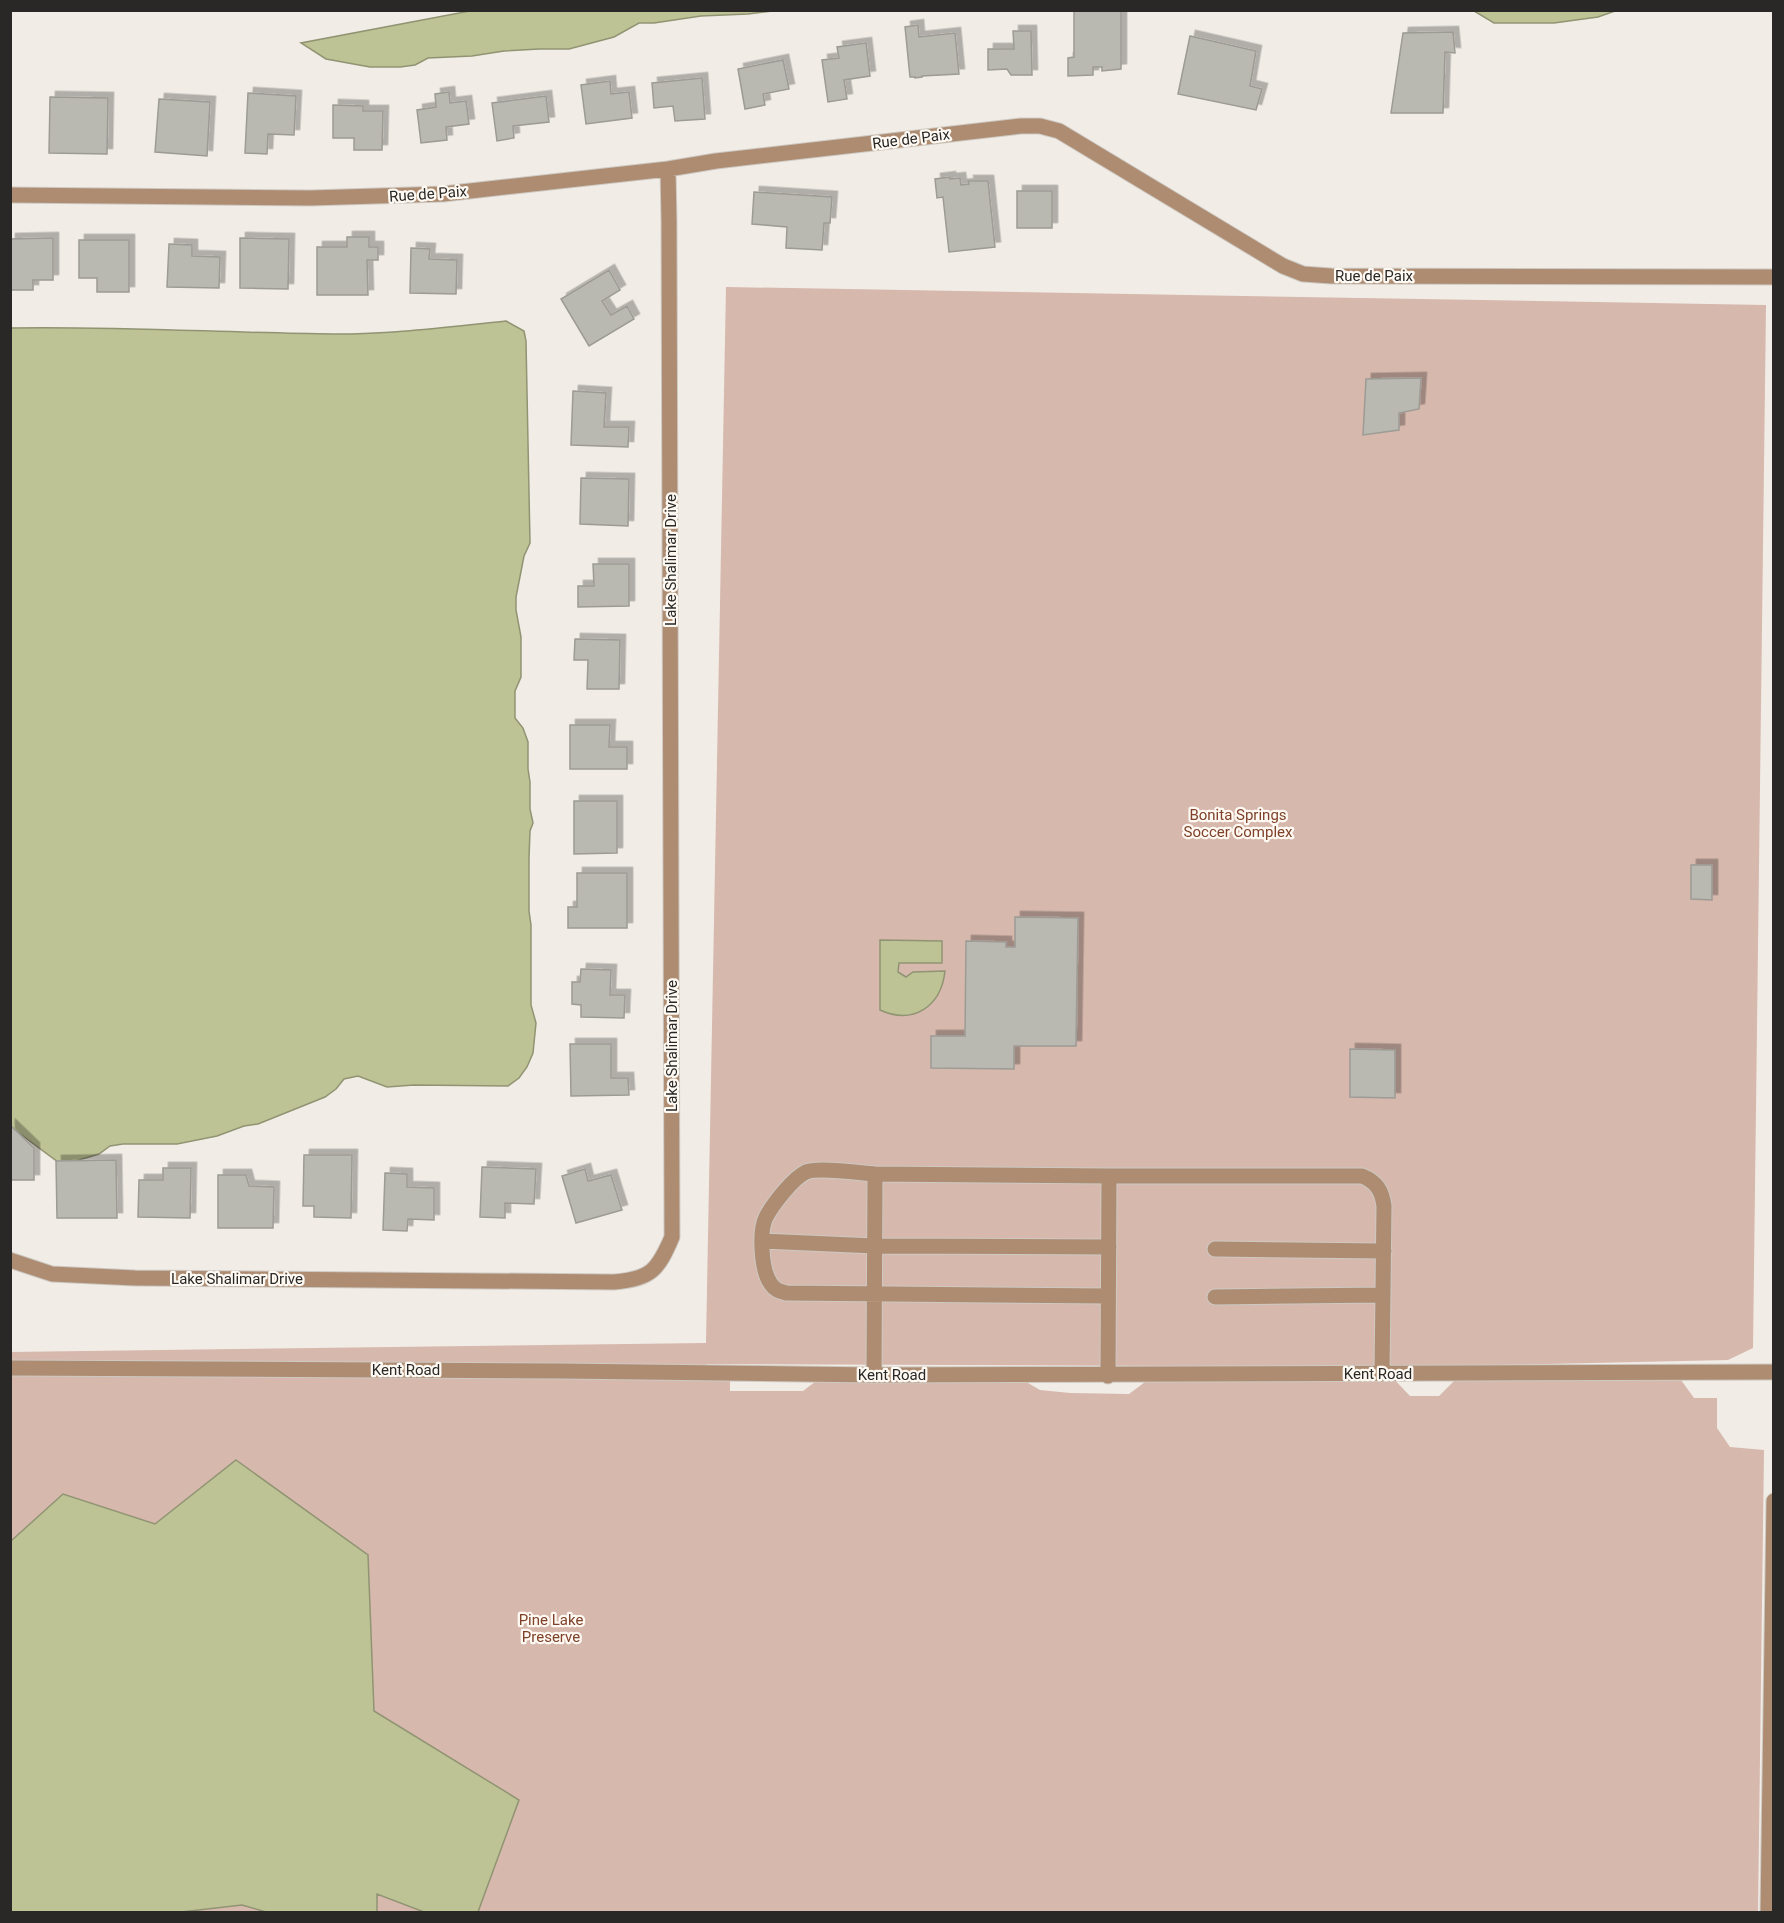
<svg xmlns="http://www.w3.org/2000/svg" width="1784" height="1923" font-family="Roboto,sans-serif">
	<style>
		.green { fill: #d6b8ad }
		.water { fill: #bdc394; stroke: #919473; stroke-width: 1.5 }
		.building { fill: #b9b8b1; stroke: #9d9b95; stroke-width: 1.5; filter: url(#shadow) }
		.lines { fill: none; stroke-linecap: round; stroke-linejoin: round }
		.minor-casing { stroke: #cdc9c3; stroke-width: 17 }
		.minor { stroke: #ae8c72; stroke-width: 15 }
		.labels { text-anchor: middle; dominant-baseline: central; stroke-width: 4.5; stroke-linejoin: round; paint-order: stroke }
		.street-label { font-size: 15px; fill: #2a2826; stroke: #fefaf3 }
		.park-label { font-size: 15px; fill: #7f4129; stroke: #fefaf3 }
	</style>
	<defs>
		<filter id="shadow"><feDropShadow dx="5.5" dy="-5.5" stdDeviation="0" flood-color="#0004"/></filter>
	</defs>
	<rect width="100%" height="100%" fill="#f1ece6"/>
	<!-- green -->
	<path class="green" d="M726 287 1766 305 1753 1348 1728 1360 1413 1367 706 1364 707 1372H730V1391H803L828 1372 1011 1373 1040 1390 1070 1393 1129 1394 1149 1379 1389 1374 1410 1396H1439L1454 1381 1622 1372 1681 1380 1694 1398H1717V1428L1730 1447 1764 1450 1758 1912H11L10 1352 706 1343Z"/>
	<!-- water -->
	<path class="water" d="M475 10H772V11L748 14 701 16 654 23H639L614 37 569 49H539L504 51 472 56 428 58 415 65 400 67H370L326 59 301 43Z
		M1474 11H1615L1598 17 1554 23H1494Z
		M506 321 524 331 526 341 530 543 524 556 516 597V610L521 637V677L515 691V718L523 728 528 742V769L530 782V809L533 823 530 831 529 858V911L531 925V1005L536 1023 533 1053 527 1067 519 1078 508 1086 414 1085 387 1087 358 1076 344 1079 336 1089 325 1097 258 1124 244 1126 217 1136 177 1144H123L110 1146 99 1154 72 1162H58L11 1127V328C118 326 226 333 334 334 392 334 449 327 506 321Z
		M880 940 942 941V963H899L898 972 906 977 913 972 945 971C941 1007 913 1025 880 1010Z
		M236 1460 368 1555 374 1711 519 1800 478 1912H424L377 1894V1912H266L242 1905 181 1912H11V1541L63 1494 155 1524Z"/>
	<!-- building -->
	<path class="building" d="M1074 10H1121V69L1102 71V67H1093V75L1068 76V58L1074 57Z
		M918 25 919 37 955 33 959 74 922 76V77L915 78V77H910L905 27Z
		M1013 31H1031L1032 75H1011L1007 69 988 70V49H1014Z
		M1453 32 1455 53 1445 52 1443 113H1391L1403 33Z
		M1190 36 1256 51 1250 86 1262 89 1256 110 1178 94Z
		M866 43 870 76 844 80 847 99 828 102 822 60 839 58 837 47Z
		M783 60 789 89 763 94 765 105 745 109 738 69Z
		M702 78 705 119 675 121 673 106 654 108 652 83Z
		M610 81 611 94 629 92 632 118 586 124 581 85Z
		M449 92 450 103 466 101 469 124 446 127 447 140 421 143 417 110 436 107 435 94Z
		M248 93 296 96 294 135 268 134 267 154 245 153Z
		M546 96 549 122 513 126 514 138 497 141 492 103Z
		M50 97 108 98 107 154 49 153Z
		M159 99 210 102 207 156 155 152Z
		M333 105 363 106V111H383L382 150H354V138H333Z
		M950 177V179L960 178 961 185 969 184 968 181H988L995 247 949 252 943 197 937 198 935 179Z
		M1017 191H1052V228H1017Z
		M754 192 832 197 830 223H824L822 250 786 248 787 227 752 224Z
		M347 237H369V247H378V260H367L368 295H317V247H347Z
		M53 238V280H33V290H10V239Z
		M240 238 289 239 288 289 240 288Z
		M79 240H129V292H97V278H79Z
		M169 244 192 245V256L220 257 219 288 167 287Z
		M411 248 430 249 429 259 457 260 456 294 410 293Z
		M609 270 620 290 602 301 611 315 627 306 634 319 589 346 561 299Z
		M1421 378 1419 409 1399 413V430L1363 435 1366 379Z
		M573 391 606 393 604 427H629L628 447 571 445Z
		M581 478 629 479 628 526 580 524Z
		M593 564H629V606L578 607V586H594Z
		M575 639 620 640 619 689H587L588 660H574Z
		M570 725H610L609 747H627V769H570Z
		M574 801H617V853L574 854Z
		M1691 865H1712V900L1691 899Z
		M577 873H627V928H568V907H577Z
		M1015 917 1078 918 1076 1046H1014V1069L931 1068V1036H965L966 941 1006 942V947H1015Z
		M581 969 611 970 610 995H625L624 1018 581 1017V1005L572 1004V982H580Z
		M570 1044H611V1078H628L629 1095 571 1096Z
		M1350 1049 1395 1050V1098L1350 1097Z
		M10 1125 34 1148V1180H10Z
		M304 1155H352L351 1218 314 1217V1206H303Z
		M116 1160 117 1218H57L56 1161Z
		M482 1167 536 1169 534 1204 505 1203V1218L480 1217Z
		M163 1168H191L190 1218 138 1217 139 1180H163Z
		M585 1169 588 1181 611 1175 622 1210 576 1223 562 1176Z
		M385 1173 407 1174V1187L434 1188V1220L408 1219 407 1231 383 1230Z
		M218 1175H246L249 1186 274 1187 273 1228H218Z"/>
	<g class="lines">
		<defs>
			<path id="minor" d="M10 195 310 198 443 194 668 169 716 161 1021 126H1040L1059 131 1283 266 1303 274 1331 276 1774 277
				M875 1174C860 1173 818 1167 806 1172 793 1178 773 1204 766 1217 759 1231 761 1271 771 1284 775 1290 779 1291 786 1293L1108 1296
				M1109 1176H1362C1377 1182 1382 1191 1384 1206L1382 1374
				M762 1241 875 1246 1109 1247
				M1215 1249 1384 1251
				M10 1260 52 1274 135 1278 614 1282C651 1279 658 1270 672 1237L669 221 668 169
				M1215 1297 1383 1295
				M10 1368 561 1371 874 1375 1774 1372
				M874 1375 875 1174 1109 1176 1108 1376
				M1768 1912 1774 1501"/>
		</defs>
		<!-- minor casing -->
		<use href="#minor" class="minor-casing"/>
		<!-- minor -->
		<use href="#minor" class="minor"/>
	</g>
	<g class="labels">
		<!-- street labels -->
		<g class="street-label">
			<text transform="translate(911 139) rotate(-7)">Rue de Paix</text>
			<text transform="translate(428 194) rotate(-4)">Rue de Paix</text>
			<text x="1374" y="276">Rue de Paix</text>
			<text transform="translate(671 560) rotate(-90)">Lake Shalimar Drive</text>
			<text transform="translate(672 1046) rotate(-90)">Lake Shalimar Drive</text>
			<text x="237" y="1279">Lake Shalimar Drive</text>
			<text x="406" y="1370">Kent Road</text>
			<text x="1378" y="1374">Kent Road</text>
			<text x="892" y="1375">Kent Road</text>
		</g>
		<!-- park labels -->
		<g class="park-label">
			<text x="1238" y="815">Bonita Springs<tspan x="1238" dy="17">Soccer Complex</tspan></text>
			<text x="551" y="1620">Pine Lake<tspan x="551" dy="17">Preserve</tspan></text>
		</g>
	</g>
	<!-- border -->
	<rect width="1784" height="1923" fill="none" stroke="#2a2826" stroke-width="24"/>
</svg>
